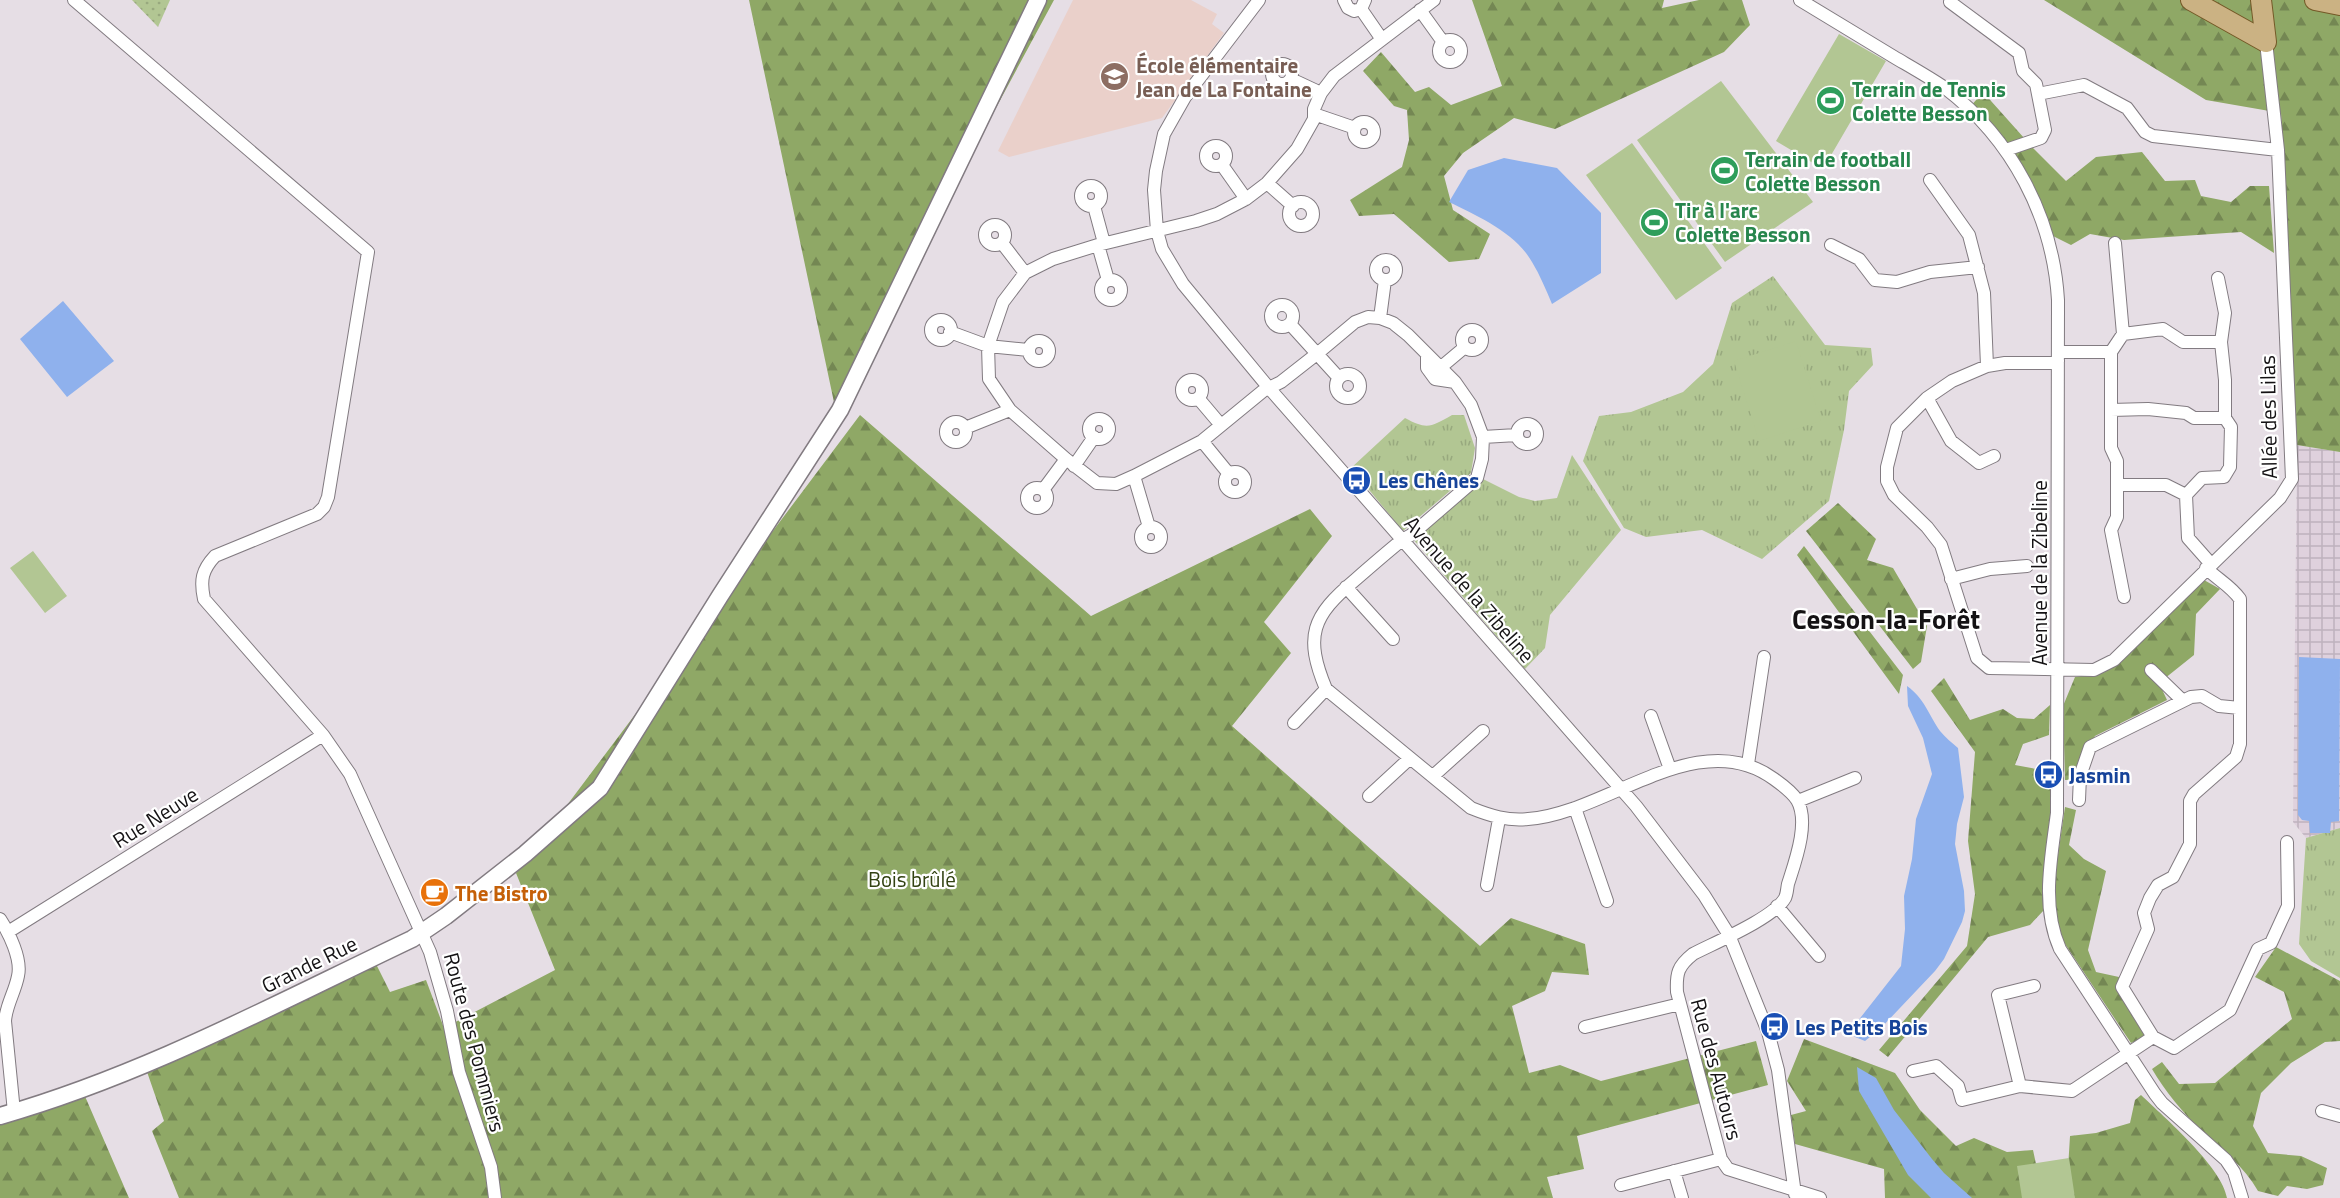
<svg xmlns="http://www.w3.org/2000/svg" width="2340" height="1198" font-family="'Titillium Web',sans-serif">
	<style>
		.industrial { fill: url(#industrial-grid) }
		.education { fill: #ead0ca }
		.grass { fill: url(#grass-dots) }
		.forest { fill: url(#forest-firs) }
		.park { fill: url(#park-tufts) }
		.pitch { fill: #b2c693 }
		.water { fill: #8fb1ed }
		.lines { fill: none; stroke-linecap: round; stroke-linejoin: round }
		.street-casing { stroke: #827b81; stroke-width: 14 }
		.secondary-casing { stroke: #827b81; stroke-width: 19 }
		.primary-casing { stroke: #745927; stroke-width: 22 }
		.street { stroke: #fff; stroke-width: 12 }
		.secondary { stroke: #fff; stroke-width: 16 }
		.primary { stroke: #cbb283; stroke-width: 20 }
		.labels { text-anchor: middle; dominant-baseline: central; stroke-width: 4.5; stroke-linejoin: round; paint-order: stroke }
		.education-label { font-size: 21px; font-weight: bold; fill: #785e54; stroke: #fff; text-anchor: start }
		.leisure-label { font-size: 21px; font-weight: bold; fill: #27864d; stroke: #fff; text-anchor: start }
		.street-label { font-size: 21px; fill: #141214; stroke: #fff }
		.transit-label { font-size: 21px; font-weight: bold; fill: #164399; stroke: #fff; text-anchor: start }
		.park-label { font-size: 21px; fill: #324212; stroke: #fff }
		.food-label { font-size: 21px; font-weight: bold; fill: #c56008; stroke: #fff; text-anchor: start }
		.district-label { font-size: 27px; font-weight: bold; fill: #141214; stroke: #fff }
	</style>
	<defs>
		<pattern id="industrial-grid" width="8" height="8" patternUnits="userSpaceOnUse" patternTransform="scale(1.5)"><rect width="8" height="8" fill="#dfd1dd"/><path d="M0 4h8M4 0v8" fill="none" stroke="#beb2bd"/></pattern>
		<pattern id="grass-dots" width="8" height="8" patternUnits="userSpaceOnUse" patternTransform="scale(1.5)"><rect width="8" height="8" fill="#b2c693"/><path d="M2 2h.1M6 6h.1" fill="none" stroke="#98a97e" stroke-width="1.8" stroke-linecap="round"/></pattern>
		<pattern id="forest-firs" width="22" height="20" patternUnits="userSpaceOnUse" patternTransform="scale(1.5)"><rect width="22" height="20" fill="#8fa866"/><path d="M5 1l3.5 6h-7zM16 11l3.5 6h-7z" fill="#748753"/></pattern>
		<pattern id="park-tufts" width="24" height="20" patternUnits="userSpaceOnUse" patternTransform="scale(1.5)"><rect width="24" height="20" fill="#b2c693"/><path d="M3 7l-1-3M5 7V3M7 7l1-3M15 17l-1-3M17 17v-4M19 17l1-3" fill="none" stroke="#98a97e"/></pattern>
	</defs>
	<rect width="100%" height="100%" fill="#e6dee5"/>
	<!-- industrial -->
	<path class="industrial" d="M2297 445 2340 452V828L2306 838 2293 822Z"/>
	<!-- education -->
	<path class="education" d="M1073 0H1191L1217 14 1212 24 1224 33 1162 118 1009 157 998 151Z"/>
	<!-- grass -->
	<path class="grass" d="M132 0H170L158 27Z"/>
	<!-- forest -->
	<path class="forest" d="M749 0H1054L835 407Z
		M1472 0H1664L1662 8 1699 0H1742L1750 25 1724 52 1555 129 1514 118 1463 153 1444 176 1453 210 1490 234 1479 259 1449 262 1394 214 1359 216 1350 200 1402 167 1409 140 1407 110 1394 106 1363 71 1381 52 1415 92 1429 87 1451 105 1502 86Z
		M2044 0H2340V452L2297 445 2281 113 2206 100Z
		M1983 92 2033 148 2066 181 2096 157 2142 152 2165 181 2195 180 2201 196 2231 202 2250 186H2269L2274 253 2241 232 2124 240 2090 234 2071 245 2053 236C2040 199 2024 162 1998 132 1990 123 1980 115 1970 107Z
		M860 415 1091 616 1310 509 1332 536 1264 622 1291 653 1232 726 1480 946 1511 918 1585 944 1589 975 1552 972 1545 991 1512 1006 1529 1073 1560 1065 1601 1081 1756 1041 1768 1085 1577 1136 1584 1169 1547 1177 1553 1198H179L152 1131 164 1121 145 1066 376 964 390 992 426 980 444 1028 555 970 516 873Z
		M1838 503 1876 539 1867 560 1893 568 1927 626 1921 662 1913 669 1806 531Z
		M1804 546 1903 675 1899 694 1797 555Z
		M2204 580 2220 589 2196 614 2194 655 2159 683 2167 700 2095 736 2075 772 2074 780H2065L2063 706 2075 677 2105 672Z
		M1944 678 1970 720 2003 709 2017 718 2034 719 2050 705 2049 735 2023 744 2015 765 2053 772 2051 835 2044 910 2030 925 1988 937 1888 1057 1879 1050 1967 946 1975 894 1968 841 1975 752 1931 691Z
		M2065 807 2076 810 2069 845 2084 859 2106 871 2088 950 2096 972 2119 977 2147 1036 2131 1043 2057 932 2055 875Z
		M2276 947 2340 981V1041L2325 1042 2291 1063 2261 1093 2253 1126 2268 1153 2301 1156 2327 1168 2323 1185 2307 1189 2287 1186 2278 1196 2258 1191C2244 1166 2222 1150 2201 1130 2182 1112 2165 1091 2152 1069L2162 1062 2179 1084 2215 1083 2292 1019 2284 992 2255 977Z
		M1804 1039 1895 1073 1920 1110 1956 1146 1974 1138 2007 1152 2033 1150 2036 1164 2022 1198H1885L1884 1169 1795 1144 1791 1115 1806 1111 1787 1081Z
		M84 1094 129 1198H0V1123Z
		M2141 1095C2165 1118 2222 1167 2227 1198H2060L2067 1185 2070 1136 2096 1133 2130 1123 2135 1100Z"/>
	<!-- park -->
	<path class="park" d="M1773 276 1825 345 1871 348 1873 365 1849 391 1844 430 1829 501 1762 559 1702 530 1646 537 1624 528 1583 461 1599 416 1631 412 1683 392 1713 364 1732 303Z
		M1452 415H1464L1475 448 1471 473 1403 531 1351 468 1405 418C1427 430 1431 427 1452 415Z
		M1572 455 1621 530 1550 615 1545 648 1525 669 1412 538 1481 478 1519 497 1535 501 1557 498Z
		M2340 828V978L2311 961 2299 944 2306 838Z"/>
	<!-- pitch -->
	<path class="pitch" d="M1839 34 1886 61 1823 169 1776 141Z
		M1721 81 1813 202 1725 262 1637 140Z
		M1632 143 1722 268 1676 300 1586 175Z
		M1796 341 1821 421 1759 441 1734 361Z
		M33 551 67 596 45 613 10 568Z
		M2069 1158 2075 1198H2022L2017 1166Z"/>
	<!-- water -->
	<path class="water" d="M1504 158 1557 168 1601 213V273L1552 304C1546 290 1540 275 1532 262 1515 232 1477 216 1449 202L1468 170Z
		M63 301 114 361 67 397 20 339Z
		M2299 657 2340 659 2339 821 2331 822 2330 833H2310L2309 821 2302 820 2298 815Z
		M1907 686C1924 698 1929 715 1940 731 1945 737 1952 743 1958 748L1964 797 1957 824 1955 844 1964 891 1965 911 1962 922 1944 959 1935 971 1881 1028 1865 1041 1855 1037 1850 1031 1901 966 1905 929 1904 896 1912 859 1916 819 1932 774 1923 738 1908 706Z
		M1857 1067 1876 1078 1894 1110 1932 1159 1944 1173 1972 1198H1931L1908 1175 1859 1091Z"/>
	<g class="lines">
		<defs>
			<path id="street" d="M74 0 368 252 328 497 324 507 317 514 215 556C202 570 200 580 204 599L323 735 350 774 430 952 447 1011 459 1072 491 1167 495 1198
				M1259 0 1185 97 1164 134 1156 171 1154 190 1157 231 1162 249 1183 284 1269 388 1636 806 1704 895 1729 935 1768 1032 1778 1070 1795 1194
				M1344 0 1348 8 1354 11 1361 9 1365 0
				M1434 0 1334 76 1321 93 1314 109V119L1297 149 1267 183 1246 199 1217 214 1196 221 1098 245 1053 259 1025 273 1003 302 988 346 989 379 1010 410 1066 459 1097 483 1116 484 1134 476 1202 441 1263 391 1281 382 1318 353 1355 322 1368 317 1380 318 1393 323 1408 335 1455 382 1471 405 1483 437 1482 459 1477 478 1411 535 1402 540C1386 553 1371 566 1355 580 1312 616 1304 636 1326 689L1471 808C1491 816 1507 821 1528 819 1606 814 1698 723 1774 779 1781 784 1792 792 1797 800 1810 822 1795 862 1788 884 1787 889 1787 894 1785 898 1774 918 1714 943 1693 954 1678 966 1676 973 1677 992L1721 1159 1728 1169 1820 1198
				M1800 0C1831 19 1863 38 1894 57 1911 67 1929 77 1945 88 2012 139 2053 217 2058 300L2057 813C2051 859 2041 906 2060 949L2155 1094 2162 1103 2226 1160 2234 1172 2242 1198
				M1950 2 2019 53 2023 71 2036 84 2045 130 2041 138 2006 150
				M1361 9 1381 38
				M1420 10 1443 42
				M1439 51a11 11 0 1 1 22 0a11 11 0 1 1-22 0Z
				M1272 74a10 10 0 1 1 20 0a10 10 0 1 1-20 0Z
				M1291 79 1321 93
				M2038 94 2084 85 2127 108 2145 132 2153 136 2278 150
				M1314 114 1355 128
				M1354 132a10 10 0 1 1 20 0a10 10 0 1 1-20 0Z
				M1206 156a10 10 0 1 1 20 0a10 10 0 1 1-20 0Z
				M1222 165 1246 199
				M1930 180 1969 235 1984 293 1987 366
				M1267 183 1293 206
				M1081 196a10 10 0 1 1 20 0a10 10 0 1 1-20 0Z
				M1289 214a12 12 0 1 1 24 0a12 12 0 1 1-24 0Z
				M1094 206 1104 243
				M985 235a10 10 0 1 1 20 0a10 10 0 1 1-20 0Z
				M1002 243 1025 273
				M2115 243 2123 334 2111 352V448L2117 461V517L2111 530 2124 597
				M1098 245 1108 280
				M1831 245 1859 259 1875 280 1897 282 1930 272 1978 267
				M1376 270a10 10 0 1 1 20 0a10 10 0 1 1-20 0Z
				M2218 278 2225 313 2221 342
				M1101 290a10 10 0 1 1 20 0a10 10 0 1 1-20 0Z
				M1271 316a11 11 0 1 1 22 0a11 11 0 1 1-22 0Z
				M1380 318 1385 280
				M931 330a10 10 0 1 1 20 0a10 10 0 1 1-20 0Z
				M1290 324 1339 378
				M1462 340a10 10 0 1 1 20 0a10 10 0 1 1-20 0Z
				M950 332 988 346 1028 350
				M2123 334 2163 329 2183 342H2221L2225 380V418L2231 427 2230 467 2224 477 2202 478 2186 495 2188 538 2211 564
				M1029 351a10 10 0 1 1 20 0a10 10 0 1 1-20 0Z
				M2058 352H2111
				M1427 355V368L1435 379 1455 382
				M2058 361 2051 363H2005L1987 366 1952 381 1927 398 1897 428 1887 467V481L1894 495 1927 527 1941 545 1977 658 1989 668 2094 670 2114 660 2280 498 2292 479 2278 150 2266 42
				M1440 368 1465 347
				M1336 386a12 12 0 1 1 24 0a12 12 0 1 1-24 0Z
				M1182 390a10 10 0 1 1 20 0a10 10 0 1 1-20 0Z
				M1198 398 1220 424
				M1927 398 1951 441 1979 463 1994 456
				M2111 410 2148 409 2186 413 2194 418H2225
				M1089 429a10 10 0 1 1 20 0a10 10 0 1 1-20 0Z
				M946 432a10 10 0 1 1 20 0a10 10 0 1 1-20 0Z
				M1517 434a10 10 0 1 1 20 0a10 10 0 1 1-20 0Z
				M965 428 1010 410
				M1483 437 1517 435
				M1202 441 1229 474
				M1074 466 1094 437
				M1225 482a10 10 0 1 1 20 0a10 10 0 1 1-20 0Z
				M1134 476 1149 527
				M2117 485H2166L2186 495
				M1027 498a10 10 0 1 1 20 0a10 10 0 1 1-20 0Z
				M1043 490 1066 459
				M1141 537a10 10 0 1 1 20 0a10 10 0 1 1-20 0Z
				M1951 579 1990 569 2027 566
				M1346 587 1393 639
				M2151 670 2183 701
				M1651 716 1670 769
				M1294 723 1326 689
				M1748 764 1764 657
				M1433 776 1483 731
				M1369 796 1409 759
				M2079 800 2080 776 2090 747 2191 697 2202 696 2219 706 2240 708
				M1798 801 1855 778
				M1575 808 1607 901
				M1487 885 1499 819
				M1777 906 1819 956
				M0 919C9 933 22 959 18 976 15 992 6 1005 5 1021L14 1112
				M8 932 323 735
				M1585 1027 1680 1004
				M2153 1037 2174 1048 2230 1010 2258 949 2271 943 2288 906 2287 842
				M1913 1071 1936 1066 1958 1086 1962 1100 2020 1086 2072 1091 2153 1037 2122 987 2148 929 2144 913 2150 898 2158 885 2173 877 2190 844V801L2194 794 2236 757 2240 744V599C2231 586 2217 579 2206 568
				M2020 1086 1998 995 2034 986
				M2322 1111 2340 1116
				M1674 1171 1682 1198
				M1621 1185 1721 1159"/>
			<path id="secondary" d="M0 1116C144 1075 277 1003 412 939L446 916 525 854 600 788 720 596 840 410 1038 0"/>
			<path id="primary" d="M2191 0 2266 42
				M2261 0 2266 42
				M2315 0 2340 5"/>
		</defs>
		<!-- street casing -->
		<use href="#street" class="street-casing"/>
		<!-- secondary casing -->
		<use href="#secondary" class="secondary-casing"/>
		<!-- primary casing -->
		<use href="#primary" class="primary-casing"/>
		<!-- street -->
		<use href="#street" class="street"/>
		<!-- secondary -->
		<use href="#secondary" class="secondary"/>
		<!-- primary -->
		<use href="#primary" class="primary"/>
	</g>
	<!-- icons -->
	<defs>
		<symbol id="school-disc" viewBox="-11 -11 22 22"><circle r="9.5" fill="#8d6e63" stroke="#fff"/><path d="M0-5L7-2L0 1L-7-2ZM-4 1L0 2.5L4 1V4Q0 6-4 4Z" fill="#fff"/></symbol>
		<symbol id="stadium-disc" viewBox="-11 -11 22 22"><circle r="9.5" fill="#2e9e5b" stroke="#fff"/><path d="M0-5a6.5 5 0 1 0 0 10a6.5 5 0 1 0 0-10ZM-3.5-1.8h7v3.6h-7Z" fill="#fff"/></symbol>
		<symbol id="bus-disc" viewBox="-11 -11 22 22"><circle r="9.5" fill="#1a4fb4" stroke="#fff"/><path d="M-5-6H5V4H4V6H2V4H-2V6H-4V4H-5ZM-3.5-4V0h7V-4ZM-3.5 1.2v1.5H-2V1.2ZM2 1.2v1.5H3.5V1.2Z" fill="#fff"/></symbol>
		<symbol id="cafe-disc" viewBox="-11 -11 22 22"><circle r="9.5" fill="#e8710a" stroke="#fff"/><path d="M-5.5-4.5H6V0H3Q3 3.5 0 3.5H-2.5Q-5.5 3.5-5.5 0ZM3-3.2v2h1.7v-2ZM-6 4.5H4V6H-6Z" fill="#fff"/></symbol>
	</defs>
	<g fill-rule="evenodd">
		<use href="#school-disc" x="1098" y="60" width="33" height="33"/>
		<use href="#stadium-disc" x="1814" y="84" width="33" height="33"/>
		<use href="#stadium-disc" x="1708" y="154" width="33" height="33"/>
		<use href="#stadium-disc" x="1638" y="206" width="33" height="33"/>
		<use href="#bus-disc" x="1340" y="464" width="33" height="33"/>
		<use href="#bus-disc" x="2032" y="758" width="33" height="33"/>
		<use href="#cafe-disc" x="418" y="876" width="33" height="33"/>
		<use href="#bus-disc" x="1758" y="1010" width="33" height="33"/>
	</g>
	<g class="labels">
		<!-- education labels -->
		<g class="education-label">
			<text x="1136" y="65">École élémentaire<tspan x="1136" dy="24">Jean de La Fontaine</tspan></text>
		</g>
		<!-- leisure labels -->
		<g class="leisure-label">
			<text x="1852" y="89">Terrain de Tennis<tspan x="1852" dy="24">Colette Besson</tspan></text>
			<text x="1745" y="159">Terrain de football<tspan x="1745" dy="24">Colette Besson</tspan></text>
			<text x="1675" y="210">Tir à l'arc<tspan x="1675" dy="24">Colette Besson</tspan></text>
		</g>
		<!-- street labels -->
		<g class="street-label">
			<text transform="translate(2268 417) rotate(-91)">Allée des Lilas</text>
			<text transform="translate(2039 573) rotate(-90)">Avenue de la Zibeline</text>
			<text transform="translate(1470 589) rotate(49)">Avenue de la Zibeline</text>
			<text transform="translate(155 817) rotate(-32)">Rue Neuve</text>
			<text transform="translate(309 964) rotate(-26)">Grande Rue</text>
			<text transform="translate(475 1042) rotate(75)">Route des Pommiers</text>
			<text transform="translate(1717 1069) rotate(75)">Rue des Autours</text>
		</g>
		<!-- transit labels -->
		<g class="transit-label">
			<text x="1378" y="480">Les Chênes</text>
			<text x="2069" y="775">Jasmin</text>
			<text x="1795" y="1027">Les Petits Bois</text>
		</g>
		<!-- park labels -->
		<g class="park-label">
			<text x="912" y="879">Bois brûlé</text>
		</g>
		<!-- food labels -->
		<g class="food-label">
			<text x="455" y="893">The Bistro</text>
		</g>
		<!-- district labels -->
		<g class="district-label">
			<text x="1886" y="618">Cesson-la-Forêt</text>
		</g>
	</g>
</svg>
